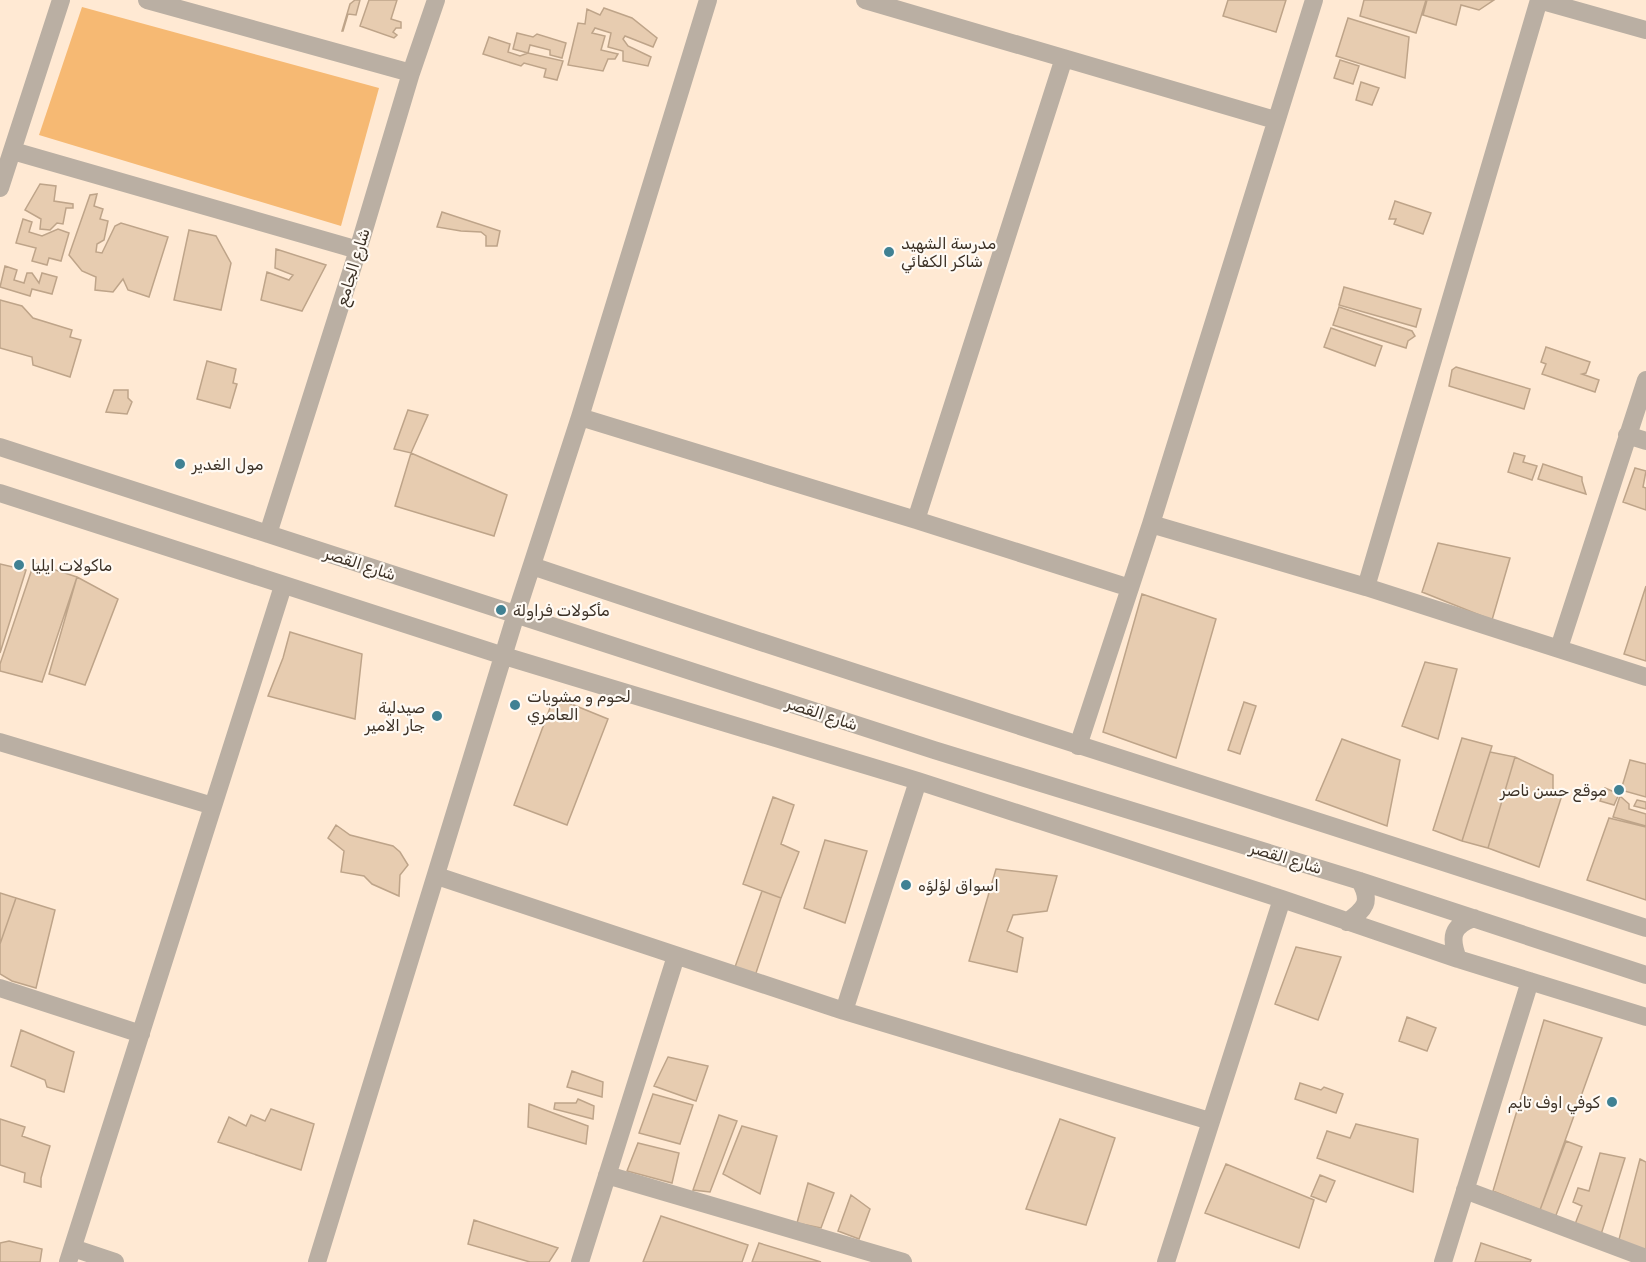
<svg xmlns="http://www.w3.org/2000/svg" width="1646" height="1262" font-family="Rubik,Cairo,sans-serif">
	<style>
		.green { fill: #f6b973 }
		.building { fill: #e7ccb0; stroke: #bea489; stroke-width: 1.5 }
		.lines { fill: none; stroke-linecap: round; stroke-linejoin: round }
		.minor { stroke: #baafa3; stroke-width: 18 }
		.poi-dot { fill: #408193; stroke: #fffaf4; stroke-width: 2 }
		.labels { text-anchor: middle; dominant-baseline: central; stroke-width: 4.5; stroke-linejoin: round; paint-order: stroke }
		.poi-label { font-size: 16px; fill: #3c3126; stroke: #fffaf4; text-anchor: start }
		.street-label { font-size: 16px; fill: #3c3126; stroke: #fffaf4 }
	</style>
	<rect width="100%" height="100%" fill="#ffe9d3"/>
	<!-- green -->
	<path class="green" d="M82 7 379 88 341 226 39 135Z"/>
	<!-- building -->
	<path class="building" d="M355 0H360L356 15 348 14 343 31H342L350 4Z
		M369 0H397L391 19 401 22V28H396L393 32 397 35 394 38 360 26Z
		M1228 0H1286L1276 32 1223 16Z
		M1364 0H1426L1416 33 1360 16Z
		M1427 0H1494L1479 10 1461 5 1456 25 1423 15Z
		M604 8 632 18 657 38 653 47 625 36 623 39 628 46 651 57 648 66 623 61V51L608 47 611 33 595 28 592 33 605 36 601 50 618 54 615 59H608L603 71 568 65 578 23 585 24 587 9 600 15Z
		M1348 18 1409 37 1405 78 1336 56Z
		M517 33 533 37 537 34 566 43 562 58 550 55V50L530 45 528 53 513 49Z
		M489 37 510 44 508 52 520 56 528 53 563 61 557 80 544 77 546 69 524 63 521 66 483 54Z
		M1340 60 1359 66 1353 84 1334 78Z
		M1361 82 1379 88 1372 105 1356 100Z
		M40 184 56 186 54 201 73 204V208H66L63 224 57 223 50 230 40 229 41 219 25 210Z
		M97 194 94 206 103 209 100 219 108 221 104 240 97 244 96 252 102 253 115 226 121 223 168 237 149 297 128 290 123 279 113 292 95 290 96 277 82 271 69 255 90 195Z
		M1395 201 1431 213 1423 234 1394 224 1396 219H1389Z
		M442 212 500 231 497 246H486V236L481 232 461 231 437 227Z
		M23 219 32 222 29 232 42 236 58 229 69 233 61 261 49 258 47 265 32 261 36 248 16 243Z
		M189 230 216 236 231 263 221 310 174 300Z
		M276 249 326 265 302 311 261 300 267 272 289 280 293 275 275 268Z
		M5 266 17 270 14 280 24 283 27 273H32L39 283 42 273 57 277 52 294 32 289 30 296 0 287Z
		M1344 287 1421 309 1416 327 1339 305Z
		M0 300 22 306 33 318 72 330 70 337 81 340 70 377 33 365 32 357 0 348Z
		M1339 307 1412 331 1415 336 1408 341 1406 348 1333 325Z
		M1331 328 1382 346 1375 366 1324 347Z
		M1546 347 1590 362 1586 373 1582 374 1599 380 1595 392 1542 374 1546 364 1541 362Z
		M207 361 236 369 233 383 237 384 230 408 197 399Z
		M1456 367 1530 389 1524 409 1449 386 1452 370Z
		M114 390H128V398L132 402 127 414 106 412Z
		M408 410 428 415 411 453 394 449Z
		M411 453 507 495 494 536 395 506Z
		M1514 453 1525 456 1523 462 1537 466 1532 480 1508 472Z
		M1543 464 1582 477V481L1586 494 1538 479Z
		M1635 468 1646 471 1643 487 1646 488V510L1623 502Z
		M1438 543 1510 558 1492 620 1422 592Z
		M34 563 77 577 42 682 0 671V664Z
		M0 564 26 570 0 653Z
		M77 577 118 599 85 685 49 674Z
		M1646 586V661L1624 654Z
		M1142 594 1216 619 1176 758 1103 732Z
		M290 632 362 654 355 719 268 696 283 658Z
		M1425 662 1457 669 1438 739 1402 726Z
		M554 697 608 719 567 825 514 805Z
		M1244 702 1256 706 1240 754 1228 750Z
		M1462 738 1492 746 1462 841 1433 830Z
		M1342 739 1400 760 1387 826 1316 800Z
		M1490 752 1515 757 1488 848 1462 841Z
		M1515 757 1553 775V789L1562 795 1539 867 1488 848Z
		M1630 760 1646 764V797L1621 790Z
		M1605 788 1619 794 1614 805 1600 801Z
		M1620 796 1629 804V809L1646 814V826L1613 817Z
		M773 797 794 805 781 844 799 852 781 898 743 884Z
		M1637 800 1646 802V809L1634 806Z
		M1609 818 1646 827V900L1587 880Z
		M336 825 350 835 393 846 400 852 408 865 400 875 399 896 372 884 364 876 341 872 344 851 328 838Z
		M825 840 867 851 845 923 804 908Z
		M996 869 1057 876 1047 911 1013 915 1007 931 1023 938 1017 972 969 961Z
		M762 891 781 898 755 976 735 967Z
		M0 893 16 898 0 944Z
		M16 898 55 910 36 988 12 981 0 974V944Z
		M1296 947 1341 957 1318 1020 1275 1004Z
		M1407 1017 1436 1028 1427 1051 1399 1041Z
		M1544 1020 1602 1038 1540 1210 1493 1191Z
		M21 1030 74 1052 64 1092 47 1087 45 1080 11 1066Z
		M668 1057 708 1066 696 1101 654 1086Z
		M572 1071 603 1082 602 1097 567 1087Z
		M1300 1083 1321 1090 1324 1087 1343 1094 1336 1113 1295 1099Z
		M653 1094 693 1105 680 1144 639 1133Z
		M578 1099 594 1106 593 1119 554 1109 555 1103H576Z
		M529 1104 588 1126 586 1144 528 1127Z
		M271 1109 314 1124 301 1170 218 1142 229 1117 246 1126 251 1115 265 1121Z
		M719 1115 737 1121 710 1192 693 1190Z
		M0 1119 25 1127 22 1136 50 1146 41 1178V1187L24 1182 25 1173 0 1165Z
		M1060 1119 1115 1138 1086 1225 1026 1209Z
		M1356 1124 1418 1139 1413 1192 1317 1158 1327 1131 1350 1138Z
		M742 1126 777 1136 760 1194 723 1174Z
		M1566 1141 1582 1147 1553 1223 1540 1210Z
		M638 1143 679 1153 672 1183 627 1171Z
		M1600 1153 1625 1158 1599 1241 1574 1227 1582 1206 1573 1202 1578 1188 1589 1191Z
		M1640 1159 1646 1162V1258L1617 1247Z
		M1226 1164 1314 1200 1299 1248 1205 1213Z
		M1320 1175 1335 1181 1326 1202 1311 1196Z
		M808 1183 834 1193 821 1228 797 1223Z
		M851 1195 870 1209 859 1239 838 1231Z
		M661 1216 748 1245 742 1262H643Z
		M474 1220 558 1248 549 1262H530L468 1244Z
		M9 1241 42 1249 40 1262H0V1243Z
		M759 1243 821 1262H752Z
		M1481 1243 1531 1260 1530 1262H1475Z"/>
	<g class="lines">
		<!-- minor -->
		<path class="minor" d="M147 0 411 73
			M865 0 1275 120
			M1539 0 1646 30
			M13 151 358 250
			M0 188 61 0
			M580 417 916 520 1130 588
			M1627 435 1646 441
			M0 447 934 750 1360 881 1646 975
			M0 493 504 656 918 781 1282 899 1458 959 1646 1017
			M916 520 1064 58
			M1151 524 1366 587 1646 677
			M268 534 358 250 411 73 436 0
			M532 566C902 691 1275 806 1646 928
			M1366 587 1539 0
			M1559 648 1646 380
			M0 742 213 806
			M1078 746 1151 524 1314 0
			M437 876 844 1011 1210 1121
			M1347 922C1365 909 1372 902 1360 881
			M1458 959C1450 938 1451 926 1474 918
			M0 988 141 1034
			M844 1011 918 781
			M607 1175 903 1262
			M1465 1190 1646 1258
			M73 1248 115 1262
			M68 1262 283 586
			M317 1262 516 614 580 417 708 0
			M580 1262 676 956
			M1166 1262 1282 899
			M1443 1262 1530 981"/>
	</g>
	<!-- markers -->
	<g class="poi-dot">
		<circle cx="889" cy="252" r="6"/>
		<circle cx="180" cy="464" r="6"/>
		<circle cx="19" cy="565" r="6"/>
		<circle cx="501" cy="610" r="6"/>
		<circle cx="515" cy="705" r="6"/>
		<circle cx="437" cy="716" r="6"/>
		<circle cx="1619" cy="790" r="6"/>
		<circle cx="906" cy="885" r="6"/>
		<circle cx="1612" cy="1102" r="6"/>
	</g>
	<g class="labels">
		<!-- poi labels -->
		<g class="poi-label">
			<text x="901" y="243">مدرسة الشهيد<tspan x="901" dy="18">شاكر الكفائي</tspan></text>
			<text x="192" y="464">مول الغدير</text>
			<text x="31" y="565">ماكولات ايليا</text>
			<text x="513" y="610">مأكولات فراولة</text>
			<text x="527" y="696">لحوم و مشويات<tspan x="527" dy="18">العامري</tspan></text>
			<text x="425" y="707" text-anchor="end">صيدلية<tspan x="425" dy="18">جار الامير</tspan></text>
			<text x="1607" y="790" text-anchor="end">موقع حسن ناصر</text>
			<text x="918" y="885">اسواق لؤلؤه</text>
			<text x="1600" y="1102" text-anchor="end">كوفي اوف تايم</text>
		</g>
		<!-- street labels -->
		<g class="street-label">
			<text transform="translate(353 267) rotate(-73)">شارع الجامع</text>
			<text transform="translate(360 564) rotate(18)">شارع القصر</text>
			<text transform="translate(822 714) rotate(18)">شارع القصر</text>
			<text transform="translate(1286 858) rotate(17)">شارع القصر</text>
		</g>
	</g>
</svg>
